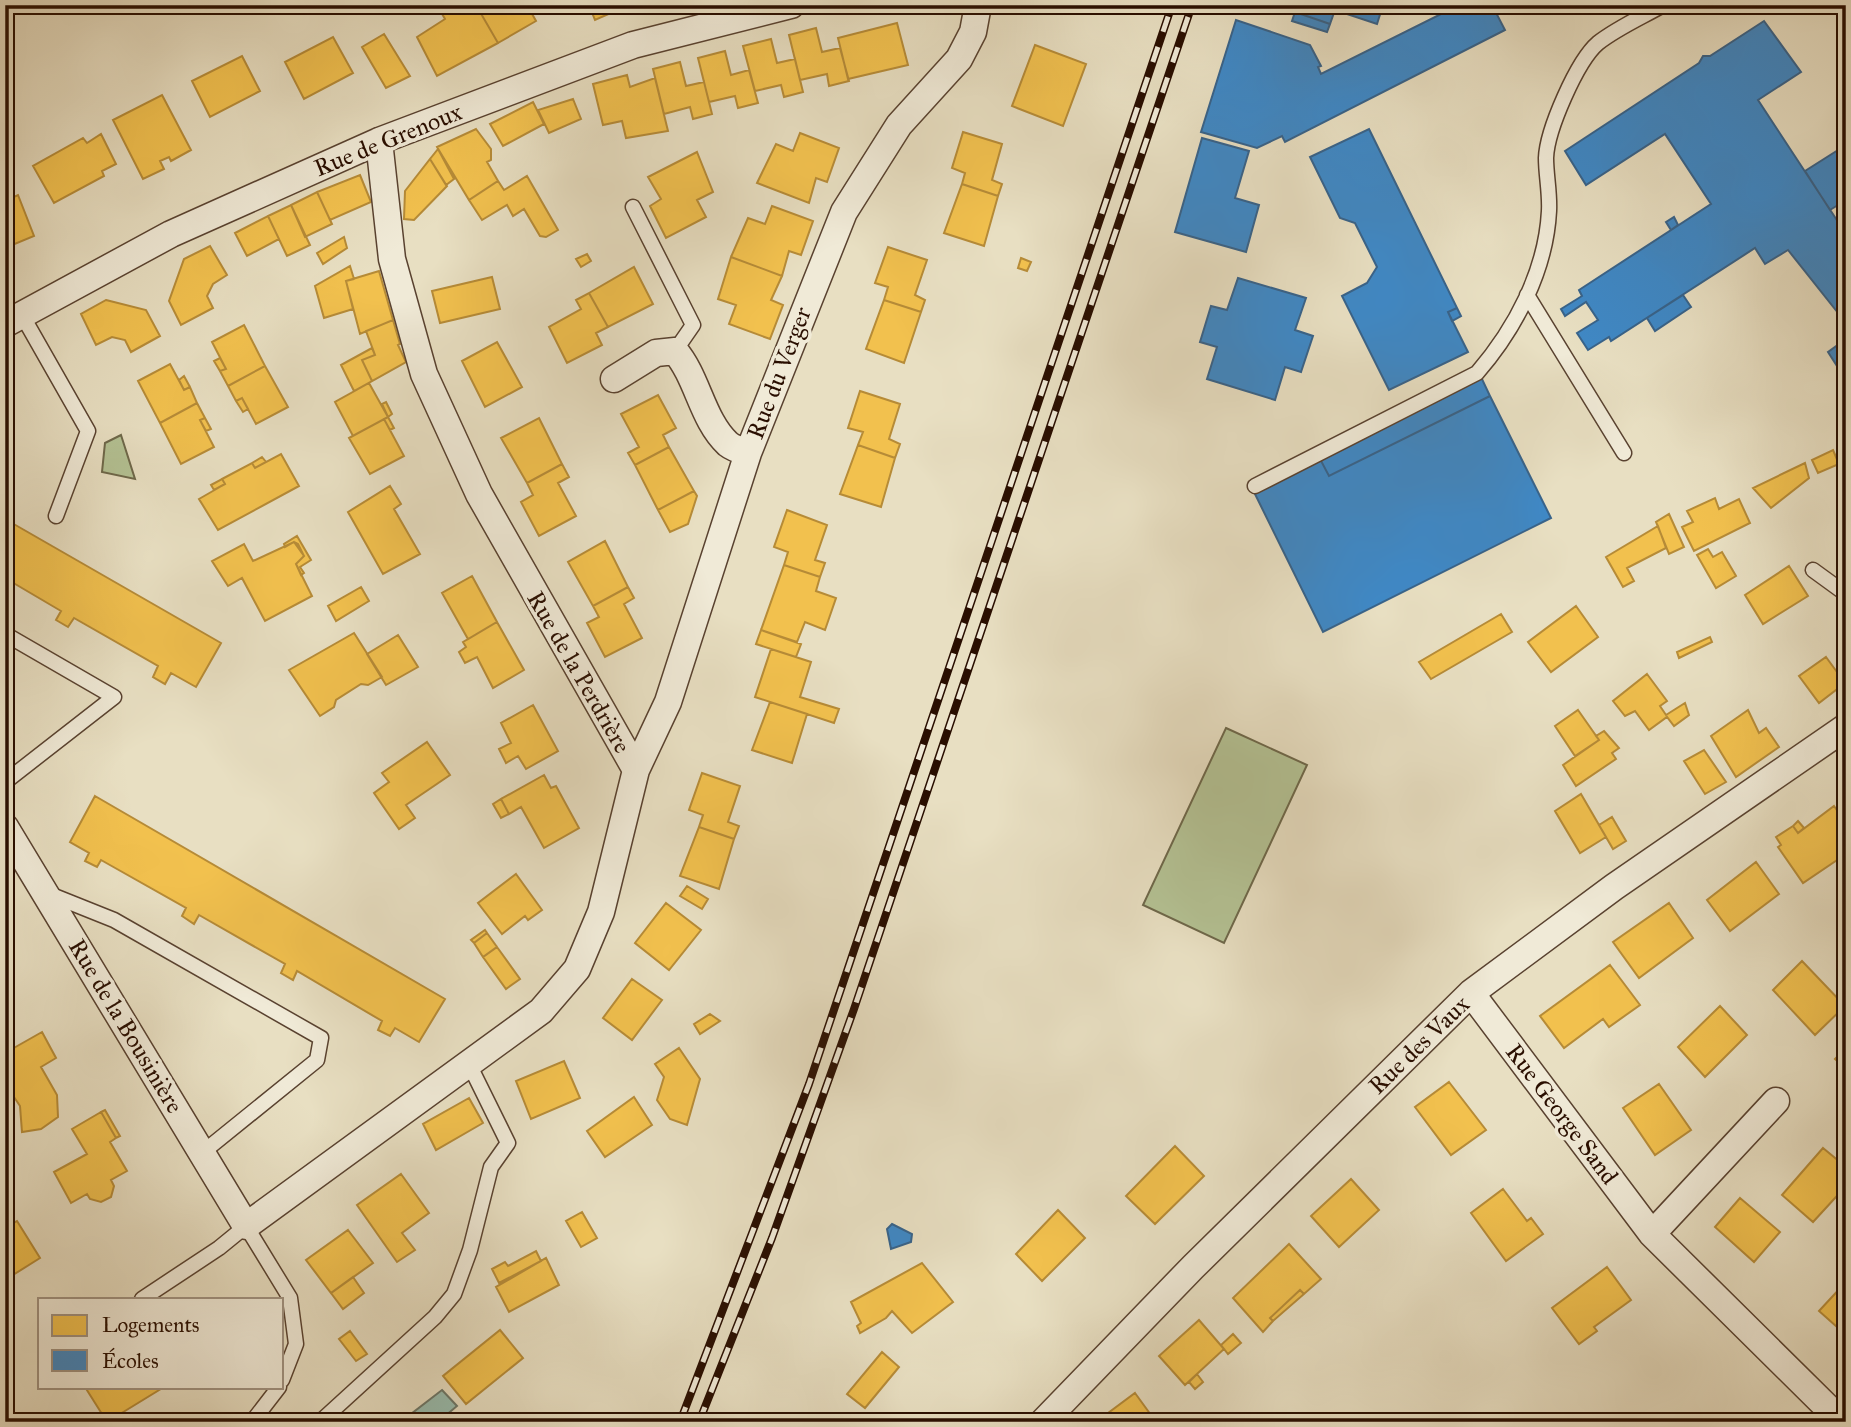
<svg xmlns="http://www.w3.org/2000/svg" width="1851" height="1427" font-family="'IM FELL Great Primer',serif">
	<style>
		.green { fill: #b4c294; stroke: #6e684a; stroke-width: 2 }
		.water { fill: #98bdaf; stroke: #6c7769; stroke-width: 2 }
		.homes { fill: #f2c14e; stroke: #b68b37; stroke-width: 2 }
		.schools { fill: #3f88c5; stroke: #38638a; stroke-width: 2 }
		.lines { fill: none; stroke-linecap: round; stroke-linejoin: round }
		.lane-casing { stroke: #594230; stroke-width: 17 }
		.street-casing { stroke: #594230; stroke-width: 29 }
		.lane { stroke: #f0ead7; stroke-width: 14 }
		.street { stroke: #f0ead7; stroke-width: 26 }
		.rail-casing { stroke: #290e00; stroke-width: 8 }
		.rail { stroke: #f0ead7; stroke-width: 5; stroke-dasharray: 16; stroke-linecap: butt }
		.labels { text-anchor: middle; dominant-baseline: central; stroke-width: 7; stroke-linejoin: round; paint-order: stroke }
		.street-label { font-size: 24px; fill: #290e00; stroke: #f0ead7 }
	</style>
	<rect width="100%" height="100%" fill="#e8dfc2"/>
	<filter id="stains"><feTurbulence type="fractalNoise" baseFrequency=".00286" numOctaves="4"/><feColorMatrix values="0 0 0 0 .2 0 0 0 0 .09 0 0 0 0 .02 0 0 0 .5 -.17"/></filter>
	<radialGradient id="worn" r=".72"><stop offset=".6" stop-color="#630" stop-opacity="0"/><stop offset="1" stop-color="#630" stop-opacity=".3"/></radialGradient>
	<!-- green -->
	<path class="green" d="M121 435 135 479 102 472 105 443Z
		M1226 728 1307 765 1224 943 1143 905Z"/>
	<!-- water -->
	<path class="water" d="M442 1390 457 1406 438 1422H418L411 1414Z"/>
	<!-- homes -->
	<path class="homes" d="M453 5H476L498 43 437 76 417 37 445 19 441 12Z
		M476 5H527L536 21 498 43Z
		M589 5H629L595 20Z
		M897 23 908 65 848 79 838 38Z
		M816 28 822 52 840 48 849 81 829 86 827 74 800 80 789 35Z
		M384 34 410 76 386 88 362 47Z
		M333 37 353 73 304 99 285 62Z
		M771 39 777 63 795 59 803 92 784 97 781 85 755 91 743 46Z
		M1035 45 1086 64 1063 126 1012 106Z
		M725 51 731 75 749 70 758 103 738 108 735 96 709 102 698 58Z
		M242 56 260 91 210 117 192 81Z
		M680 62 686 86 704 82 712 114 693 119 690 107 664 114 653 69Z
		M627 75 630 87 655 78 668 131 626 138 622 121 603 125 593 84Z
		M162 95 191 150 171 161 169 157 160 161 164 169 143 179 113 120Z
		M573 99 581 119 549 133 538 110Z
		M533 102 544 124 503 146 490 124Z
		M476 129 491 149V160L487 162 498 181 469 200 437 147Z
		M963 132 1002 144 992 180 1002 184 998 196 962 184 965 173 952 168Z
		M800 133 839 148 827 182 816 178 809 203 757 183 776 144 793 151Z
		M101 134 116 164 102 171 104 176 54 203 33 166 83 138 87 143Z
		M438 149 454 179 446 185 430 159Z
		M697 152 713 192 697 200 706 217 666 238 650 206 661 199 648 177Z
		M430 159 447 186 414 220 404 219 405 191Z
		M360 175 371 202 330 220 317 192Z
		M527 176 558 230 546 237 540 236 524 209 513 216 507 205 482 220 469 200 498 181 504 190Z
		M962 184 998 196 984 246 944 233Z
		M317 192 332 224 305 237 291 205Z
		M18 195 34 236 5 248V201Z
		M291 205 310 245 287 256 268 216Z
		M772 206 813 221 801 255 789 251 782 276 731 257 748 218 765 224Z
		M268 216 279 239 247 256 235 233Z
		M344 237 347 248 323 264 317 253Z
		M210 246 227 275 213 284 207 296 213 308 181 325 169 301 184 259Z
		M888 247 927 260 915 295 925 300 921 312 884 300 888 287 875 283Z
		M587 254 591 261 581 267 576 259Z
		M731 257 782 276 771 300 783 305 770 339 729 324 736 305 718 299Z
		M1021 258 1031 262 1027 271 1018 268Z
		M350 266 354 279 346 281 353 309 324 318 315 286Z
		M634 267 653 304 608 327 589 293Z
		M379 271 393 320 360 334 346 281Z
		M492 277 500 309 440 323 432 291Z
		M589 293 608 327 596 333 602 345 567 363 549 327 581 309 576 300Z
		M106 300 146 310 160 336 131 352 125 340 112 337 96 345 81 314Z
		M884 300 921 312 904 363 866 349Z
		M393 320 400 344 398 345 406 362 372 381 362 360 375 355 366 331Z
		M244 325 265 366 228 386 220 371 226 369 212 342Z
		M497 342 522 387 485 407 462 361Z
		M372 348 375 355 362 360 372 381 354 391 341 365Z
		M220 358 226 369 220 371 214 361Z
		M170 364 184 390 190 387 197 403 160 423 138 381Z
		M265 366 288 407 256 424 242 398 236 401 228 386Z
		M184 376 190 387 184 390 179 380Z
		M369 383 388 417 353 436 335 402Z
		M860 391 900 404 889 439 900 444 895 458 858 445 863 432 848 428Z
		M658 395 676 428 663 435 669 447 635 465 628 453 639 447 621 414Z
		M242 398 248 409 243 412 236 401Z
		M386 402 392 414 388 417 382 404Z
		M197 403 205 418 200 420 214 447 181 464 160 423Z
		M388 417 394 428 390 430 384 419Z
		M205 418 211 429 206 431 200 420Z
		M539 418 562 464 527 483 501 438Z
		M384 419 404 456 370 474 349 438Z
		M858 445 895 458 881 507 840 494Z
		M669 447 694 491 658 510 635 465Z
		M1833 450 1839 464 1818 473 1812 460Z
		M281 454 299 486 218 530 199 499 225 484 222 479 252 463 255 468Z
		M262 457 266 462 255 468 252 463Z
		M1805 463 1809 478 1771 508 1753 488Z
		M562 464 569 477 558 483 576 516 539 536 521 502 533 495 527 483Z
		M222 479 225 484 214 490 211 485Z
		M390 486 401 504 394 509 420 554 383 574 348 512Z
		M694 491 697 496 688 524 670 532 658 510Z
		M1715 498 1719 509 1739 499 1750 523 1694 551 1682 527 1693 522 1687 511Z
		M787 510 827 525 815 560 825 563 820 577 784 565 788 552 774 547Z
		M1669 514 1684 547 1669 554 1656 522Z
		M5 519 221 643 196 687 171 673 165 684 153 677 158 666 74 618 68 627 56 620 61 611 5 578Z
		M1658 526 1666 548 1627 568 1634 581 1623 587 1606 557Z
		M297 536 311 560 300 567 304 573 301 575 296 564 304 556 298 544 294 542 285 547 284 544Z
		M605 541 628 587 593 606 568 562Z
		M294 542 304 556 296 564 312 596 265 621 242 578 228 586 212 561 244 544 253 561Z
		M1708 549 1713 557 1722 552 1736 576 1716 588 1697 555Z
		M784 565 820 577 816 591 836 598 825 630 805 622 797 642 761 630Z
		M1789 566 1808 596 1763 624 1745 595Z
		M472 576 497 622 468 639 442 593Z
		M361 587 369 601 336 621 328 606Z
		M628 587 634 598 624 604 642 638 605 657 587 623 599 617 593 606Z
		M1576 606 1598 637 1551 672 1528 642Z
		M1501 614 1512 632 1431 679 1419 662Z
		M497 622 524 670 493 688 477 657 465 663 459 652 466 647 463 642Z
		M761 630 801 644 796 657 756 644Z
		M354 633 382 677 368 685 361 684 336 700 334 707 320 716 289 670Z
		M398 635 418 667 386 685 367 654Z
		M1710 637 1712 642 1679 658 1677 652Z
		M771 649 811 662 800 697 839 709 834 723 755 697Z
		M1826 657 1845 683 1819 703 1799 676Z
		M1647 674 1667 701 1660 706 1666 715 1685 703 1689 715 1674 726 1667 717 1649 730 1635 711 1625 716 1613 701Z
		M770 702 807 714 792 763 752 750Z
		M533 705 558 751 526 769 518 756 506 763 499 749 511 743 501 723Z
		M1578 710 1599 740 1575 756 1555 726Z
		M1748 710 1759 733 1766 728 1779 747 1736 777 1711 736Z
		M1604 731 1619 748 1612 753 1616 759 1576 786 1563 765 1599 740 1596 736Z
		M427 742 450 775 406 805 415 818 399 829 374 793 389 782 382 773Z
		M1704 750 1726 782 1705 794 1684 761Z
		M702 773 740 786 728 822 739 826 734 839 699 827 703 815 689 810Z
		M544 775 551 788 556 786 579 828 544 848 521 807 509 814 501 799Z
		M1581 794 1606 837 1580 853 1555 811Z
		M95 796 445 999 419 1042 395 1028 390 1036 378 1030 382 1021 297 971 293 980 281 973 285 964 199 915 194 924 182 916 186 908 101 860 97 867 85 861 89 853 70 842Z
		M501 799 509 814 501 818 493 804Z
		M1834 806 1846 823V854L1803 883 1778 847 1781 845 1776 837 1793 826 1798 833Z
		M1612 817 1626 841 1613 849 1599 825Z
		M1798 821 1804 828 1798 833 1793 826Z
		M699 827 734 839 719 889 680 876Z
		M1756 862 1779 894 1730 931 1707 900Z
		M516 874 542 910 528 920 525 916 502 934 478 903Z
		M687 886 708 899 702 909 680 896Z
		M666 903 701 930 669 970 635 943Z
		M1669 903 1693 938 1639 978 1613 942Z
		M485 930 487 933 474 943 471 940Z
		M487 933 497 947 483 957 474 943Z
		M497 947 520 979 506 989 483 957Z
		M1802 961 1845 1006 1815 1035 1773 990Z
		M1610 965 1640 1005 1609 1027 1603 1019 1564 1048 1540 1016Z
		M632 979 662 1000 632 1040 603 1018Z
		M1720 1006 1747 1035 1705 1077 1678 1047Z
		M710 1014 720 1021 700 1034 694 1024Z
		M42 1032 56 1058 41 1067 57 1095 58 1117 41 1129 22 1132 20 1106 6 1085 5 1053Z
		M679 1048 700 1079 687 1125 670 1119 657 1100 664 1077 655 1064Z
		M1846 1048V1069L1835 1059Z
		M564 1061 580 1098 531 1119 516 1081Z
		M1449 1082 1486 1130 1451 1155 1415 1107Z
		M1659 1084 1691 1130 1655 1155 1623 1108Z
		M634 1097 652 1125 605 1157 587 1131Z
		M469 1098 483 1123 436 1150 423 1124Z
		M105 1110 120 1136 116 1138 101 1112Z
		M101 1112 116 1138 110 1142 127 1171 111 1180 114 1186 111 1197 101 1202 90 1199 87 1194 71 1203 54 1172 87 1154 72 1129Z
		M1175 1146 1204 1176 1155 1224 1126 1196Z
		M1823 1148 1846 1167V1186L1813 1222 1782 1195Z
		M401 1174 429 1213 402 1233 415 1250 397 1262 357 1205Z
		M1351 1179 1379 1210 1339 1247 1311 1216Z
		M1503 1189 1527 1221 1531 1218 1543 1234 1506 1261 1471 1213Z
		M1740 1198 1780 1232 1754 1262 1715 1227Z
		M1058 1210 1085 1238 1042 1281 1016 1254Z
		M582 1212 597 1238 581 1247 566 1221Z
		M17 1221 40 1258 5 1280V1227Z
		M348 1230 373 1263 331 1293 306 1260Z
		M1289 1244 1321 1279 1304 1294 1300 1290 1270 1318 1273 1321 1263 1332 1233 1298Z
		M536 1251 541 1261 499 1283 492 1269 505 1262 508 1266Z
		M546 1258 559 1285 509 1312 496 1287Z
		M922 1263 953 1302 912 1333 892 1311 886 1318 860 1333 857 1326 861 1323 851 1302Z
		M1607 1267 1631 1300 1594 1327 1597 1331 1579 1344 1552 1308Z
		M353 1277 364 1293 343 1309 331 1293Z
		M1844 1284 1846 1286V1335L1819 1311Z
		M1300 1290 1304 1294 1273 1321 1270 1318Z
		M1199 1320 1224 1349 1185 1385 1159 1356Z
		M500 1330 523 1358 466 1404 443 1376Z
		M350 1331 367 1354 356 1361 339 1339Z
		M1233 1334 1241 1343 1228 1354 1221 1345Z
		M882 1352 899 1367 865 1408 847 1394Z
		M1197 1374 1203 1382 1195 1389 1189 1382Z
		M85 1387H164L107 1422Z
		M1135 1393 1156 1422H1096Z
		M1729 1414 1738 1422H1723Z
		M1491 1415 1500 1422H1486Z"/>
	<!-- schools -->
	<path class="schools" d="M1297 5H1383L1377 24 1335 10 1330 24 1295 12Z
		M1459 5H1492L1505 30 1285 142 1282 136 1257 148 1201 132 1236 20 1310 45 1321 66 1318 67 1321 74Z
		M1833 5H1846V24Z
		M1295 12 1330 24 1327 32 1292 21Z
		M1764 21 1801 72 1758 100 1846 234V323L1788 250 1765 264 1755 248 1611 341 1609 337 1588 350 1577 333 1598 320 1586 302 1565 316 1561 309 1582 296 1579 290 1711 204 1665 134 1586 185 1565 151 1699 63 1703 56H1710Z
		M1369 129 1457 308 1448 312 1468 352 1389 390 1342 296 1367 283 1377 267 1355 223 1340 218 1310 157Z
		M1202 138 1249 151 1235 198 1259 205 1246 252 1175 232Z
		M1846 145V200L1830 210 1805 171Z
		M1674 217 1678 225 1671 230 1666 222Z
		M1238 278 1306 298 1295 330 1313 336 1301 372 1285 367 1275 400 1207 379 1217 347 1200 342 1211 306 1227 310Z
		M1683 295 1691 307 1655 331 1647 318Z
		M1457 308 1461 316 1452 321 1448 312Z
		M1846 339V380L1828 352Z
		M1481 377 1490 396 1329 476 1319 457Z
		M1490 396 1551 518 1323 632 1253 490 1319 457 1329 476Z
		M892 1224 912 1234 911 1242 891 1249 887 1229Z"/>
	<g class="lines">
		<defs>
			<path id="lane" d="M633 207 693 325 675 351
				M1527 295 1624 453
				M22 315 88 431 56 516
				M1255 486 1477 373C1515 329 1546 271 1549 211 1550 193 1546 175 1546 158 1547 130 1577 61 1598 43 1617 28 1642 17 1663 5
				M1813 570 1846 594
				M5 634 114 697 5 782
				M49 894 114 920 321 1038 317 1060 202 1153
				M142 1299 219 1248 246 1226 290 1298 296 1344 282 1380
				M252 1422 279 1387
				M320 1422 435 1317 454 1294 470 1250 491 1167 508 1143 469 1064"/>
			<path id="street" d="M379 141 392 259 424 374 479 494 636 770
				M5 324 171 234 379 141 633 45 791 5
				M614 379 656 353 675 351C698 378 702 420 728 444 733 448 742 451 748 453
				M5 827 246 1226 541 1011 577 969 601 912 636 770 668 702 748 453 844 212 899 125 959 59 973 32 978 5
				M1471 993 1652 1234 1842 1422
				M1652 1234 1776 1101
				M1043 1422 1193 1267 1471 993 1614 887 1846 727"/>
		</defs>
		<!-- lane casing -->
		<use href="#lane" class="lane-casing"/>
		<!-- street casing -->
		<use href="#street" class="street-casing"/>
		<!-- lane -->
		<use href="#lane" class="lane"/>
		<!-- street -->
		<use href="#street" class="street"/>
		<defs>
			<path id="rail" d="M680 1422 809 1084 1172 5
				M699 1422 772 1238 854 1009 1192 5"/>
		</defs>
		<!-- rail casing -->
		<use href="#rail" class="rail-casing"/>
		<!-- rail -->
		<use href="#rail" class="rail"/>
	</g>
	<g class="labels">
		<!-- street labels -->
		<g class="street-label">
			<text transform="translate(388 140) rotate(-22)">Rue de Grenoux</text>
			<text transform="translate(779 373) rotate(-69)">Rue du Verger</text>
			<text transform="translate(579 672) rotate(60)">Rue de la Perdrière</text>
			<text transform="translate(126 1026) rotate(59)">Rue de la Bousinière</text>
			<text transform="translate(1419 1045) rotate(-44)">Rue des Vaux</text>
			<text transform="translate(1562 1114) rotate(53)">Rue George Sand</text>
		</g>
	</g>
	<!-- margin -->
	<rect width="1851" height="1427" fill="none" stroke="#e8dfc2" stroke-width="28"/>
	<rect x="7" y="7" width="1837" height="1413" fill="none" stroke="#290e00" stroke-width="3.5"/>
	<rect x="14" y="14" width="1823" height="1399" fill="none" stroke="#290e00" stroke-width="2"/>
	<!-- legend -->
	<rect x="38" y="1298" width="245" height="91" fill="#f0ead7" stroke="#a09281" stroke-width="2"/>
	<rect x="52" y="1315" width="35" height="21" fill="#f2c14e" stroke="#a09281" stroke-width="2"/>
	<text x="102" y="1332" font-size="21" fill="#290e00">Logements</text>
	<rect x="52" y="1350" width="35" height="21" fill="#3f88c5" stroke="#a09281" stroke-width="2"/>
	<text x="102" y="1368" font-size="21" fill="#290e00">Écoles</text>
	<rect width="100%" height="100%" filter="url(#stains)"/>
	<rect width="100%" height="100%" fill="url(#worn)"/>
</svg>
